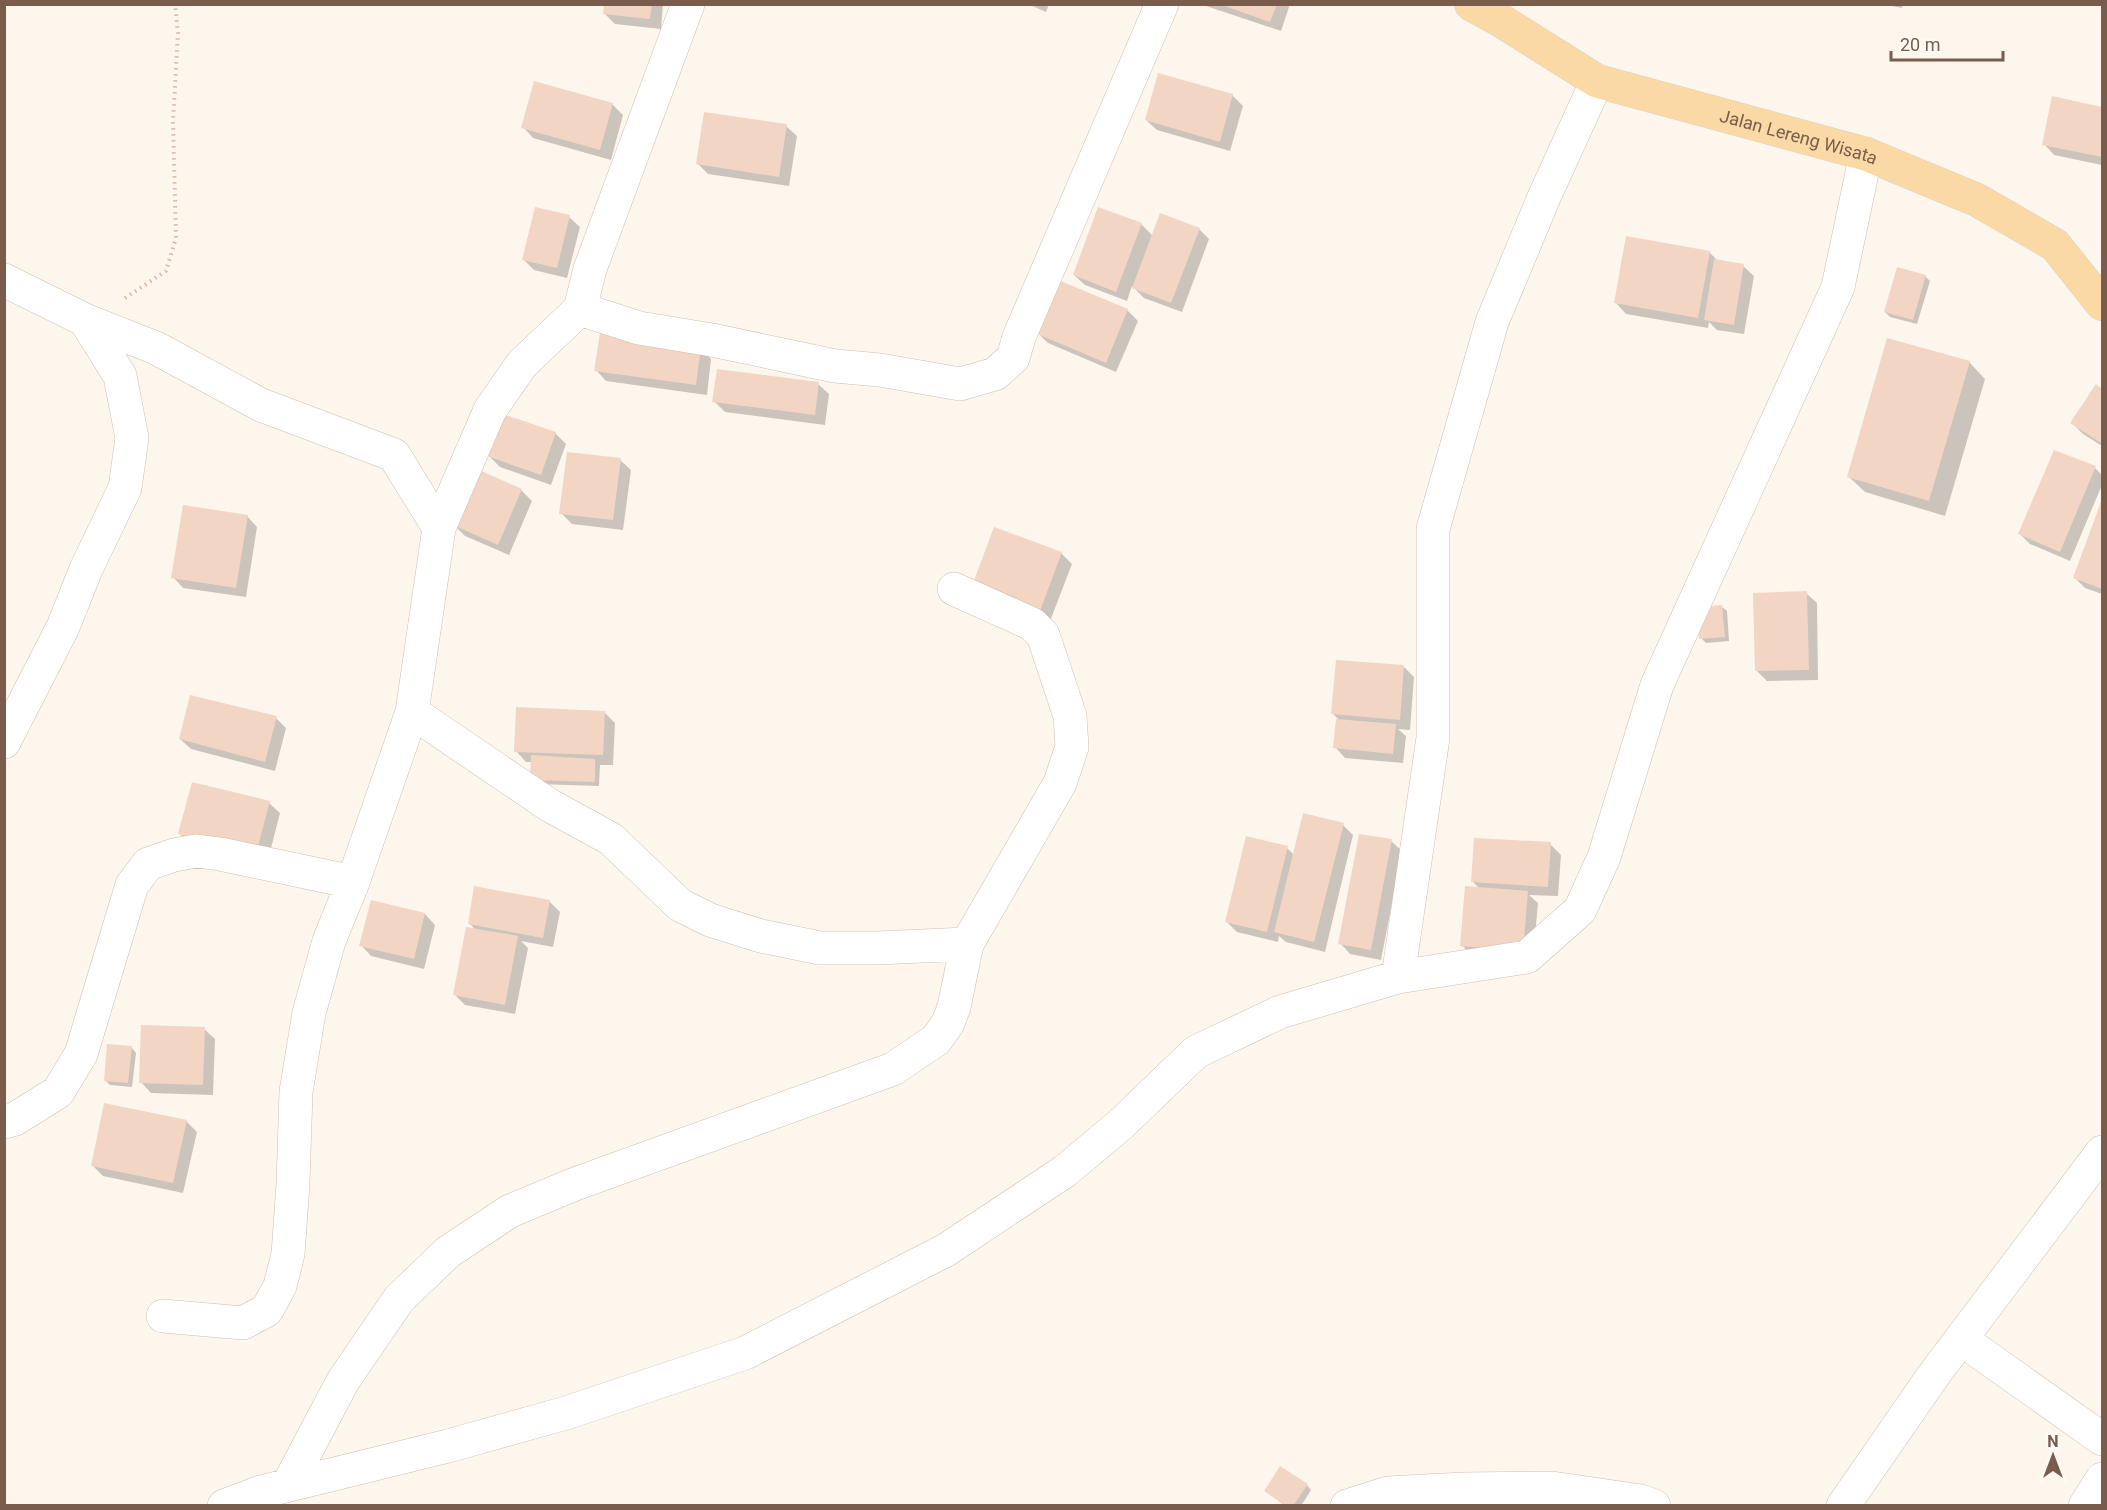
<svg xmlns="http://www.w3.org/2000/svg" width="2107" height="1510" font-family="Roboto,sans-serif">
	<style>
		.shadow { fill: #0003 }
		.building { fill: #f3d5c3 }
		.lines { fill: none; stroke-linecap: round; stroke-linejoin: round }
		.minor-casing { stroke: #d1beb0; stroke-width: 34 }
		.major-casing { stroke: #dad1cd; stroke-width: 34 }
		.path { stroke: #d9b8a5; stroke-width: 4; stroke-dasharray: 1.5 4.5; stroke-linecap: butt }
		.minor { stroke: #fff; stroke-width: 33 }
		.major { stroke: #fbd9a5; stroke-width: 33 }
		.labels { text-anchor: middle; dominant-baseline: central; stroke-width: 4.5; stroke-linejoin: round; paint-order: stroke }
		.street-label { font-size: 18px; fill: #7a5c4d; stroke: #fffaf3 }
	</style>
	<rect width="100%" height="100%" fill="#fdf6ec"/>
	<!-- shadow -->
	<path class="shadow" d="M605 4H663L661 29 615 24 604 13Z
		M1028 4H1049L1046 12Z
		M1200 4H1290L1281 31Z
		M1881 4H1903L1902 8Z
		M1232 95 1243 106 1230 151 1157 130 1146 120Z
		M2053 98 2102 108V165L2054 155 2044 144Z
		M612 104 623 115 611 160 533 138 523 127Z
		M786 126 797 136 789 186 708 174 697 163Z
		M569 217 580 227 567 278 534 270 524 260Z
		M1141 224 1153 236 1199 229 1209 239 1182 312 1144 298 1132 286 1127 301 1085 285 1074 275Z
		M1709 252 1719 262 1743 266 1754 276 1744 334 1717 330 1709 322 1708 328 1626 314 1616 303Z
		M1925 276 1930 281 1917 324 1890 317 1885 312Z
		M1127 310 1138 321 1116 372 1048 343 1037 332Z
		M1888 340 1970 363 1985 379 1945 516 1865 492 1849 477Z
		M701 348 711 359 707 395 606 381 596 370Z
		M818 384 829 394 825 425 725 412 714 401Z
		M2096 386 2102 391V446L2083 434 2072 423Z
		M555 433 566 444 551 485 500 467 489 456Z
		M620 460 631 470 623 530 572 524 561 513Z
		M2095 468 2102 475V485L2070 561 2030 544 2020 534Z
		M521 490 532 501 509 555 465 536 454 525Z
		M2102 502V594L2085 588 2074 577Z
		M247 516 257 527 246 597 183 588 173 577Z
		M1061 553 1072 564 1047 629 981 605Z
		M1806 593 1817 603 1818 680 1767 681 1756 670Z
		M1722 607 1727 611 1729 641 1706 643 1701 638Z
		M1404 667 1414 677 1410 730 1398 729 1406 736 1403 763 1345 758 1335 747 1338 719 1333 714Z
		M605 713 615 723 613 765H600L599 786 537 784 533 762H526L516 751Z
		M276 718 286 728 275 771 191 749 180 739Z
		M269 803 280 813 267 864 190 845 180 834Z
		M1343 825 1353 835 1325 952 1286 942 1279 936 1278 942 1237 932 1227 922 1287 848 1294 855Z
		M1391 841 1402 851 1381 960 1350 954 1340 943Z
		M1550 844 1561 855 1558 896 1529 895 1538 903 1533 960 1472 956 1462 945 1480 889 1472 881Z
		M549 901 560 912 553 947 521 941 528 948 515 1014 465 1005 454 994 476 930 469 923Z
		M425 914 435 925 424 969 371 956 361 945Z
		M204 1029 215 1039 213 1095 151 1093 141 1082Z
		M132 1048 136 1053 132 1087 110 1085 105 1080Z
		M186 1121 197 1132 183 1193 103 1176 93 1166Z
		M1307 1485 1311 1490 1301 1506H1285L1266 1491Z"/>
	<!-- building -->
	<path class="building" d="M604 4H652L650 19 603 14Z
		M1219 4H1277L1270 22Z
		M1158 73 1233 94 1220 142 1145 120Z
		M534 81 613 103 600 150 521 128Z
		M2052 96 2102 107V157L2042 145Z
		M704 112 787 124 779 177 696 164Z
		M535 207 570 215 557 268 522 260Z
		M1098 207 1142 223 1116 292 1073 275Z
		M1160 213 1200 228 1171 303 1132 288Z
		M1626 236 1710 251 1698 318 1614 303Z
		M1714 259 1744 264 1734 325 1704 320Z
		M1897 267 1926 275 1913 320 1884 312Z
		M1058 280 1128 309 1106 363 1035 333Z
		M600 333 701 347 696 385 594 371Z
		M1887 338 1970 361 1929 501 1847 477Z
		M717 369 819 382 815 415 712 402Z
		M2096 384 2102 389V440L2101 443 2070 423Z
		M503 414 556 432 541 475 487 456Z
		M2054 450 2096 466 2060 552 2018 534Z
		M567 452 621 458 613 520 559 514Z
		M477 469 522 489 498 545 453 525Z
		M2102 499V589L2073 578Z
		M183 505 248 515 236 588 171 578Z
		M994 527 1062 552 1037 619 969 594Z
		M1807 591 1809 670 1755 671 1753 593Z
		M1722 605 1725 637 1699 639 1698 607Z
		M1336 660 1404 665 1400 720 1331 714Z
		M190 695 277 716 265 762 179 739Z
		M516 707 605 711 603 755 514 752Z
		M1336 719 1396 724 1393 754 1333 748Z
		M531 755 595 759V782L530 780Z
		M192 782 270 801 256 854 178 834Z
		M1303 813 1344 823 1314 942 1274 932Z
		M1359 834 1392 839 1371 950 1338 944Z
		M1246 836 1288 846 1267 932 1225 922Z
		M1474 838 1551 842 1548 887 1471 882Z
		M474 886 550 900 543 938 468 924Z
		M1465 886 1528 891 1523 951 1460 946Z
		M371 900 425 913 414 959 359 946Z
		M466 927 518 936 505 1005 453 995Z
		M141 1025 205 1027 203 1085 139 1083Z
		M107 1044 132 1046 128 1083 104 1081Z
		M104 1103 187 1120 173 1183 91 1166Z
		M1280 1466 1308 1484 1293 1506H1286L1264 1491Z"/>
	<g class="lines">
		<defs>
			<path id="minor" d="M4 280 85 320 156 348 261 405 394 455 439 528 412 712 549 805 611 839 680 905 710 920 761 936 820 948H877L967 944
				M580 309 590 269 688 4
				M439 528 490 410 522 364 580 309 639 328 712 340 835 366 880 370 960 384 995 374 1013 358 1019 337 1162 4
				M4 742 63 627 86 569 125 488 132 438 120 376 85 320
				M1398 977 1433 738V529L1492 322 1545 195 1597 81
				M4 1122 15 1119 58 1092 81 1054 132 885 148 864 174 855 196 851 220 854 353 882
				M163 1316 243 1323 267 1310 280 1286 288 1254 293 1184 296 1092 309 1013 329 941 353 882 412 712
				M1961 1339 2102 1439
				M288 1485 343 1381 399 1299 448 1252 510 1211 575 1184 893 1069 936 1040 948 1023 954 1007 967 944 1060 783 1072 747 1070 716 1043 635 1032 624 954 589
				M224 1506 261 1492 448 1446 566 1413 745 1353 946 1250 1065 1171 1120 1125 1196 1052 1280 1012 1398 977 1527 957 1580 910 1604 857 1657 685 1838 287 1866 154
				M1347 1506 1388 1493 1463 1489 1552 1488 1641 1501 1654 1506
				M1843 1506 1933 1376 2102 1152
				M2085 1506 2102 1479"/>
			<g id="major">
				<path id="s1" d="M1471 4 1500 20 1597 81 1866 154 1977 200 2055 245 2102 304"/>
			</g>
		</defs>
		<!-- minor casing -->
		<use href="#minor" class="minor-casing"/>
		<!-- major casing -->
		<use href="#major" class="major-casing"/>
		<!-- path -->
		<path class="path" d="M125 298 166 271 176 238 173 122 178 33 175 4"/>
		<!-- minor -->
		<use href="#minor" class="minor"/>
		<!-- major -->
		<use href="#major" class="major"/>
	</g>
	<g class="labels">
		<!-- street labels -->
		<g class="street-label">
			<text stroke="none"><textPath href="#s1" startOffset="357">Jalan Lereng Wisata</textPath></text>
		</g>
	</g>
	<!-- border -->
	<rect width="2107" height="1510" fill="none" stroke="#7a5c4d" stroke-width="12"/>
	<!-- north arrow -->
	<g transform="translate(2053 1456)" stroke="#fffaf3" stroke-width="4.5" paint-order="stroke">
	<path d="M0-4.5L10 22L0 15L-10 22Z" fill="#7a5c4d"/>
	<text y="-9" font-size="16" font-weight="bold" text-anchor="middle" fill="#7a5c4d">N</text>
	</g>
	<!-- scale -->
	<path d="M1891 51v9h112v-9" fill="none" stroke="#7a5c4d" stroke-width="3"/>
	<text x="1900" y="51" font-size="18" fill="#7a5c4d" stroke="#fffaf3" stroke-width="4.5" paint-order="stroke">20 m</text>
</svg>
